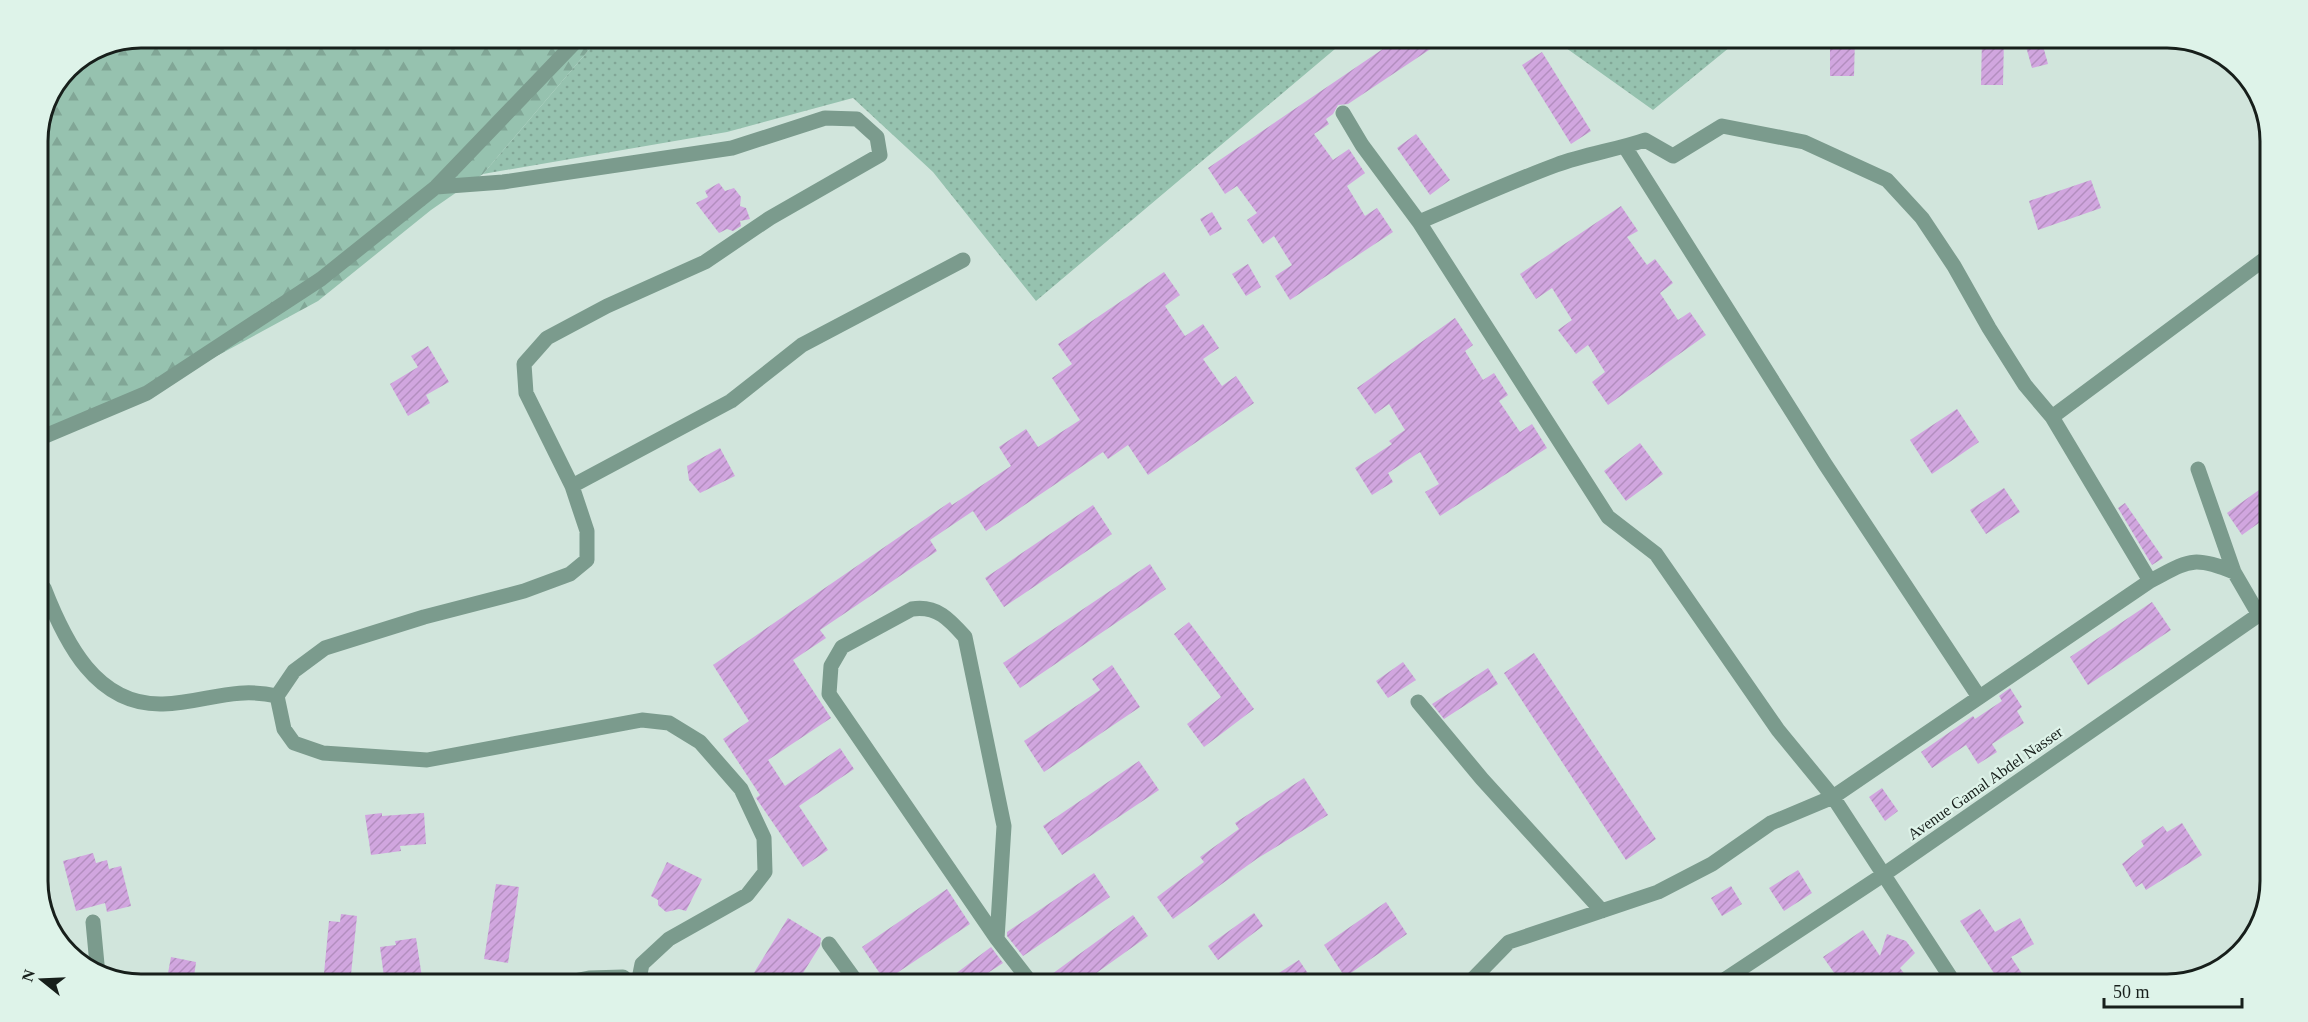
<svg xmlns="http://www.w3.org/2000/svg" width="2308" height="1022" font-family="'Times New Roman',serif">
	<style>
		.grass { fill: url(#grass-dots) }
		.forest { fill: url(#forest-firs) }
		.building { fill: url(#building-hatch) }
		.lines { fill: none; stroke-linecap: round; stroke-linejoin: round }
		.minor { stroke: #7b9b8d; stroke-width: 15 }
		.labels { text-anchor: middle; dominant-baseline: central; stroke-width: 4.5; stroke-linejoin: round; paint-order: stroke }
		.street-label { font-size: 16px; fill: #171f1b; stroke: #def3e9 }
		.rim { fill: none; stroke: #171f1b; stroke-width: 3 }
	</style>
	<defs>
		<pattern id="grass-dots" width="8" height="8" patternUnits="userSpaceOnUse" patternTransform="scale(1.5)"><rect width="8" height="8" fill="#96c2af"/><path d="M2 2h.1M6 6h.1" fill="none" stroke="#81a696" stroke-width="1.8" stroke-linecap="round"/></pattern>
		<pattern id="forest-firs" width="22" height="20" patternUnits="userSpaceOnUse" patternTransform="scale(1.5)"><rect width="22" height="20" fill="#96c2af"/><path d="M5 1l3.5 6h-7zM16 11l3.5 6h-7z" fill="#81a696"/></pattern>
		<pattern id="building-hatch" width="6" height="6" patternUnits="userSpaceOnUse" patternTransform="scale(1.5)"><rect width="6" height="6" fill="#d1a6df"/><path d="M-1 1l2-2M0 6l6-6M5 7l2-2" fill="none" stroke="#b38ebf"/></pattern>
	</defs>
	<rect width="100%" height="100%" fill="#d1e5dc"/>
	<!-- grass -->
	<path class="grass" d="M599 38H1348L1036 301 933 172 853 98 727 132 483 174Z
		M1552 38H1741L1653 110Z"/>
	<!-- forest -->
	<path class="forest" d="M141 38H599L483 174 431 210 318 301 154 390 38 438V134L68 67 101 45Z"/>
	<!-- building -->
	<path class="building" d="M1399 38H1447L1348 104 1338 105 1333 114 1326 119 1329 124 1314 134 1333 160 1349 149 1365 173 1347 186 1365 216 1377 208 1393 232 1290 300 1275 276 1292 265 1274 236 1263 244 1247 220 1257 213 1237 186 1225 194 1208 168Z
		M1830 38H1855L1854 76H1830Z
		M1982 38H2004L2003 85H1981Z
		M2041 39 2048 64 2032 68 2025 43Z
		M1542 52 1591 131 1571 144 1522 65Z
		M1416 134 1450 180 1430 195 1397 148Z
		M2091 180 2101 208 2038 230 2029 201Z
		M719 183 725 191 734 188 741 197 740 206 746 208 750 219 740 221 741 226 733 231 727 229 719 233 696 203 708 197 705 191Z
		M1621 206 1638 231 1627 237 1647 265 1655 259 1673 283 1660 293 1678 320 1690 312 1706 335 1608 405 1592 382 1605 372 1588 345 1576 354 1558 330 1572 320 1552 288 1536 299 1520 274Z
		M1212 212 1222 229 1210 236 1200 219Z
		M1248 264 1261 287 1246 296 1232 274Z
		M1164 272 1180 295 1165 306 1185 336 1203 324 1219 348 1203 359 1222 386 1236 376 1254 403 1148 475 1128 445 1108 459 1103 452 986 531 973 511 930 540 937 551 820 630 826 638 793 660 831 718 768 760 785 786 840 748 854 769 799 806 828 850 803 867 756 798 760 795 723 739 749 721 713 665 950 502 952 505 1011 466 999 447 1026 429 1038 447 1080 420 1052 378 1072 364 1058 344Z
		M1455 318 1473 345 1465 351 1483 380 1494 373 1508 395 1499 401 1520 432 1532 424 1547 448 1440 516 1425 492 1439 484 1420 452 1388 473 1393 482 1372 495 1355 468 1392 444 1389 441 1405 430 1389 404 1375 414 1357 388Z
		M428 346 449 382 426 395 430 403 408 416 390 384 418 367 411 356Z
		M1957 409 1979 442 1932 474 1910 440Z
		M1640 443 1663 474 1626 501 1604 471Z
		M720 448 735 476 700 493 689 480 687 466Z
		M2270 482V515L2242 535 2227 513Z
		M2004 488 2020 512 1986 534 1970 510Z
		M2125 503 2163 558 2152 565 2118 508Z
		M1093 505 1112 534 1004 607 985 578Z
		M1150 564 1166 589 1020 688 1003 663Z
		M2152 602 2171 630 2088 685 2070 657Z
		M1189 622 1254 709 1204 747 1187 724 1221 697 1174 634Z
		M1534 653 1656 839 1626 860 1504 673Z
		M1403 662 1416 680 1388 698 1376 681Z
		M1112 665 1140 707 1044 772 1024 741 1100 690 1092 679Z
		M1488 668 1498 684 1444 719 1432 704Z
		M2010 688 2022 707 2017 711 2024 723 1992 744 1997 752 1978 764 1966 745 1932 768 1921 752 1973 716 1975 719 2002 701 1999 696Z
		M1139 761 1159 790 1062 855 1043 826Z
		M1304 778 1328 815 1258 858 1173 919 1157 897 1204 862 1200 857 1239 829 1235 823Z
		M1882 788 1898 811 1885 821 1869 797Z
		M382 813V816L424 813 426 844 400 846 401 851 371 855 365 815Z
		M2182 823 2202 855 2146 890 2142 883 2136 887 2122 864 2144 846 2141 841 2163 826 2167 832Z
		M93 853 96 863 107 860 109 869 121 866 131 906 107 912 105 903 76 911 63 861Z
		M667 862 702 879 686 911 679 909 666 912 658 905V900L651 896Z
		M1798 870 1812 893 1784 911 1769 888Z
		M1094 873 1110 897 1023 956 1007 936V932Z
		M496 884 519 887 508 963 484 959Z
		M1731 886 1742 904 1722 916 1711 898Z
		M947 889 970 924 885 981 862 947Z
		M1386 902 1407 934 1345 977 1324 945Z
		M1980 909 1995 932 2020 918 2034 944 2011 957 2029 984H2001L1960 921Z
		M1254 913 1263 926 1218 960 1208 946Z
		M341 914 357 916 350 984H323L329 921 340 922Z
		M1133 915 1148 936 1081 984H1042L1041 982Z
		M788 918 821 938 820 946 796 984H747Z
		M1863 930 1880 956 1887 934 1906 941 1915 953 1900 968 1912 984H1842L1823 957Z
		M416 938 423 984H406L405 974 384 977 380 947 396 945 395 941Z
		M991 947 1003 963 971 984H942Z
		M171 957 196 962 193 984H166Z
		M1299 960 1315 984H1262Z"/>
	<g class="lines">
		<!-- minor -->
		<path class="minor" d="M1343 113 1362 145 1419 222 1608 517 1656 554 1778 730 1833 797 1955 984
			M1625 147 1825 464 1979 697
			M436 187 503 182 732 148 825 118 857 119 877 137 880 155 770 218 705 262 607 306 547 338 524 364 526 393 572 486 587 531V560L570 574 524 591 424 617 325 648 294 671 277 696 284 729 294 743 323 753 427 760 642 720 669 723 700 742 741 789 764 838 765 872 747 895 669 939 642 964 638 984
			M1419 222C1464 203 1510 182 1556 165 1585 154 1616 150 1645 140L1673 156 1722 126 1804 142 1887 180 1922 218 1954 266 1989 328 2025 385 2052 417 2150 581
			M2052 417 2270 255
			M38 439 147 393 321 279 436 187 579 38
			M2198 469 2234 572 2259 615
			M572 486 731 401 802 345 963 260
			M44 588C65 642 96 706 163 704 205 703 232 686 277 696
			M1418 702 1482 779 1602 911
			M93 922 98 975
			M997 939 1004 826 965 637C950 620 937 605 912 609L842 647 831 666 829 694 997 939 1032 984
			M829 944 858 984
			M559 984 589 978 623 977 631 984
			M1468 984 1509 942 1658 892 1712 864 1771 823 1833 797 2150 581C2189 561 2192 555 2234 572
			M1718 984 1883 875 2270 607"/>
	</g>
	<g class="labels">
		<!-- street labels -->
		<g class="street-label">
			<text transform="translate(1985 783) rotate(-35)">Avenue Gamal Abdel Nasser</text>
		</g>
	</g>
	<!-- crop -->
	<path d="M0 0H2308V1022H0ZM141 48H2167A93 93 0 0 1 2260 141V881A93 93 0 0 1 2167 974H141A93 93 0 0 1 48 881V141A93 93 0 0 1 141 48Z" fill="#def3e9" fill-rule="evenodd"/>
	<path class="rim" d="M141 48H2167A93 93 0 0 1 2260 141V881A93 93 0 0 1 2167 974H141A93 93 0 0 1 48 881V141A93 93 0 0 1 141 48Z"/>
	<!-- north arrow -->
	<g transform="translate(42 980) rotate(288)" stroke="#def3e9" stroke-width="4.5" paint-order="stroke">
	<path d="M0-4.5L10 22L0 15L-10 22Z" fill="#171f1b"/>
	<text y="-9" font-size="16" font-weight="bold" text-anchor="middle" fill="#171f1b">N</text>
	</g>
	<!-- scale -->
	<path d="M2104 998v9h138v-9" fill="none" stroke="#171f1b" stroke-width="3"/>
	<text x="2113" y="998" font-size="18" fill="#171f1b" stroke="#def3e9" stroke-width="4.5" paint-order="stroke">50 m</text>
</svg>
